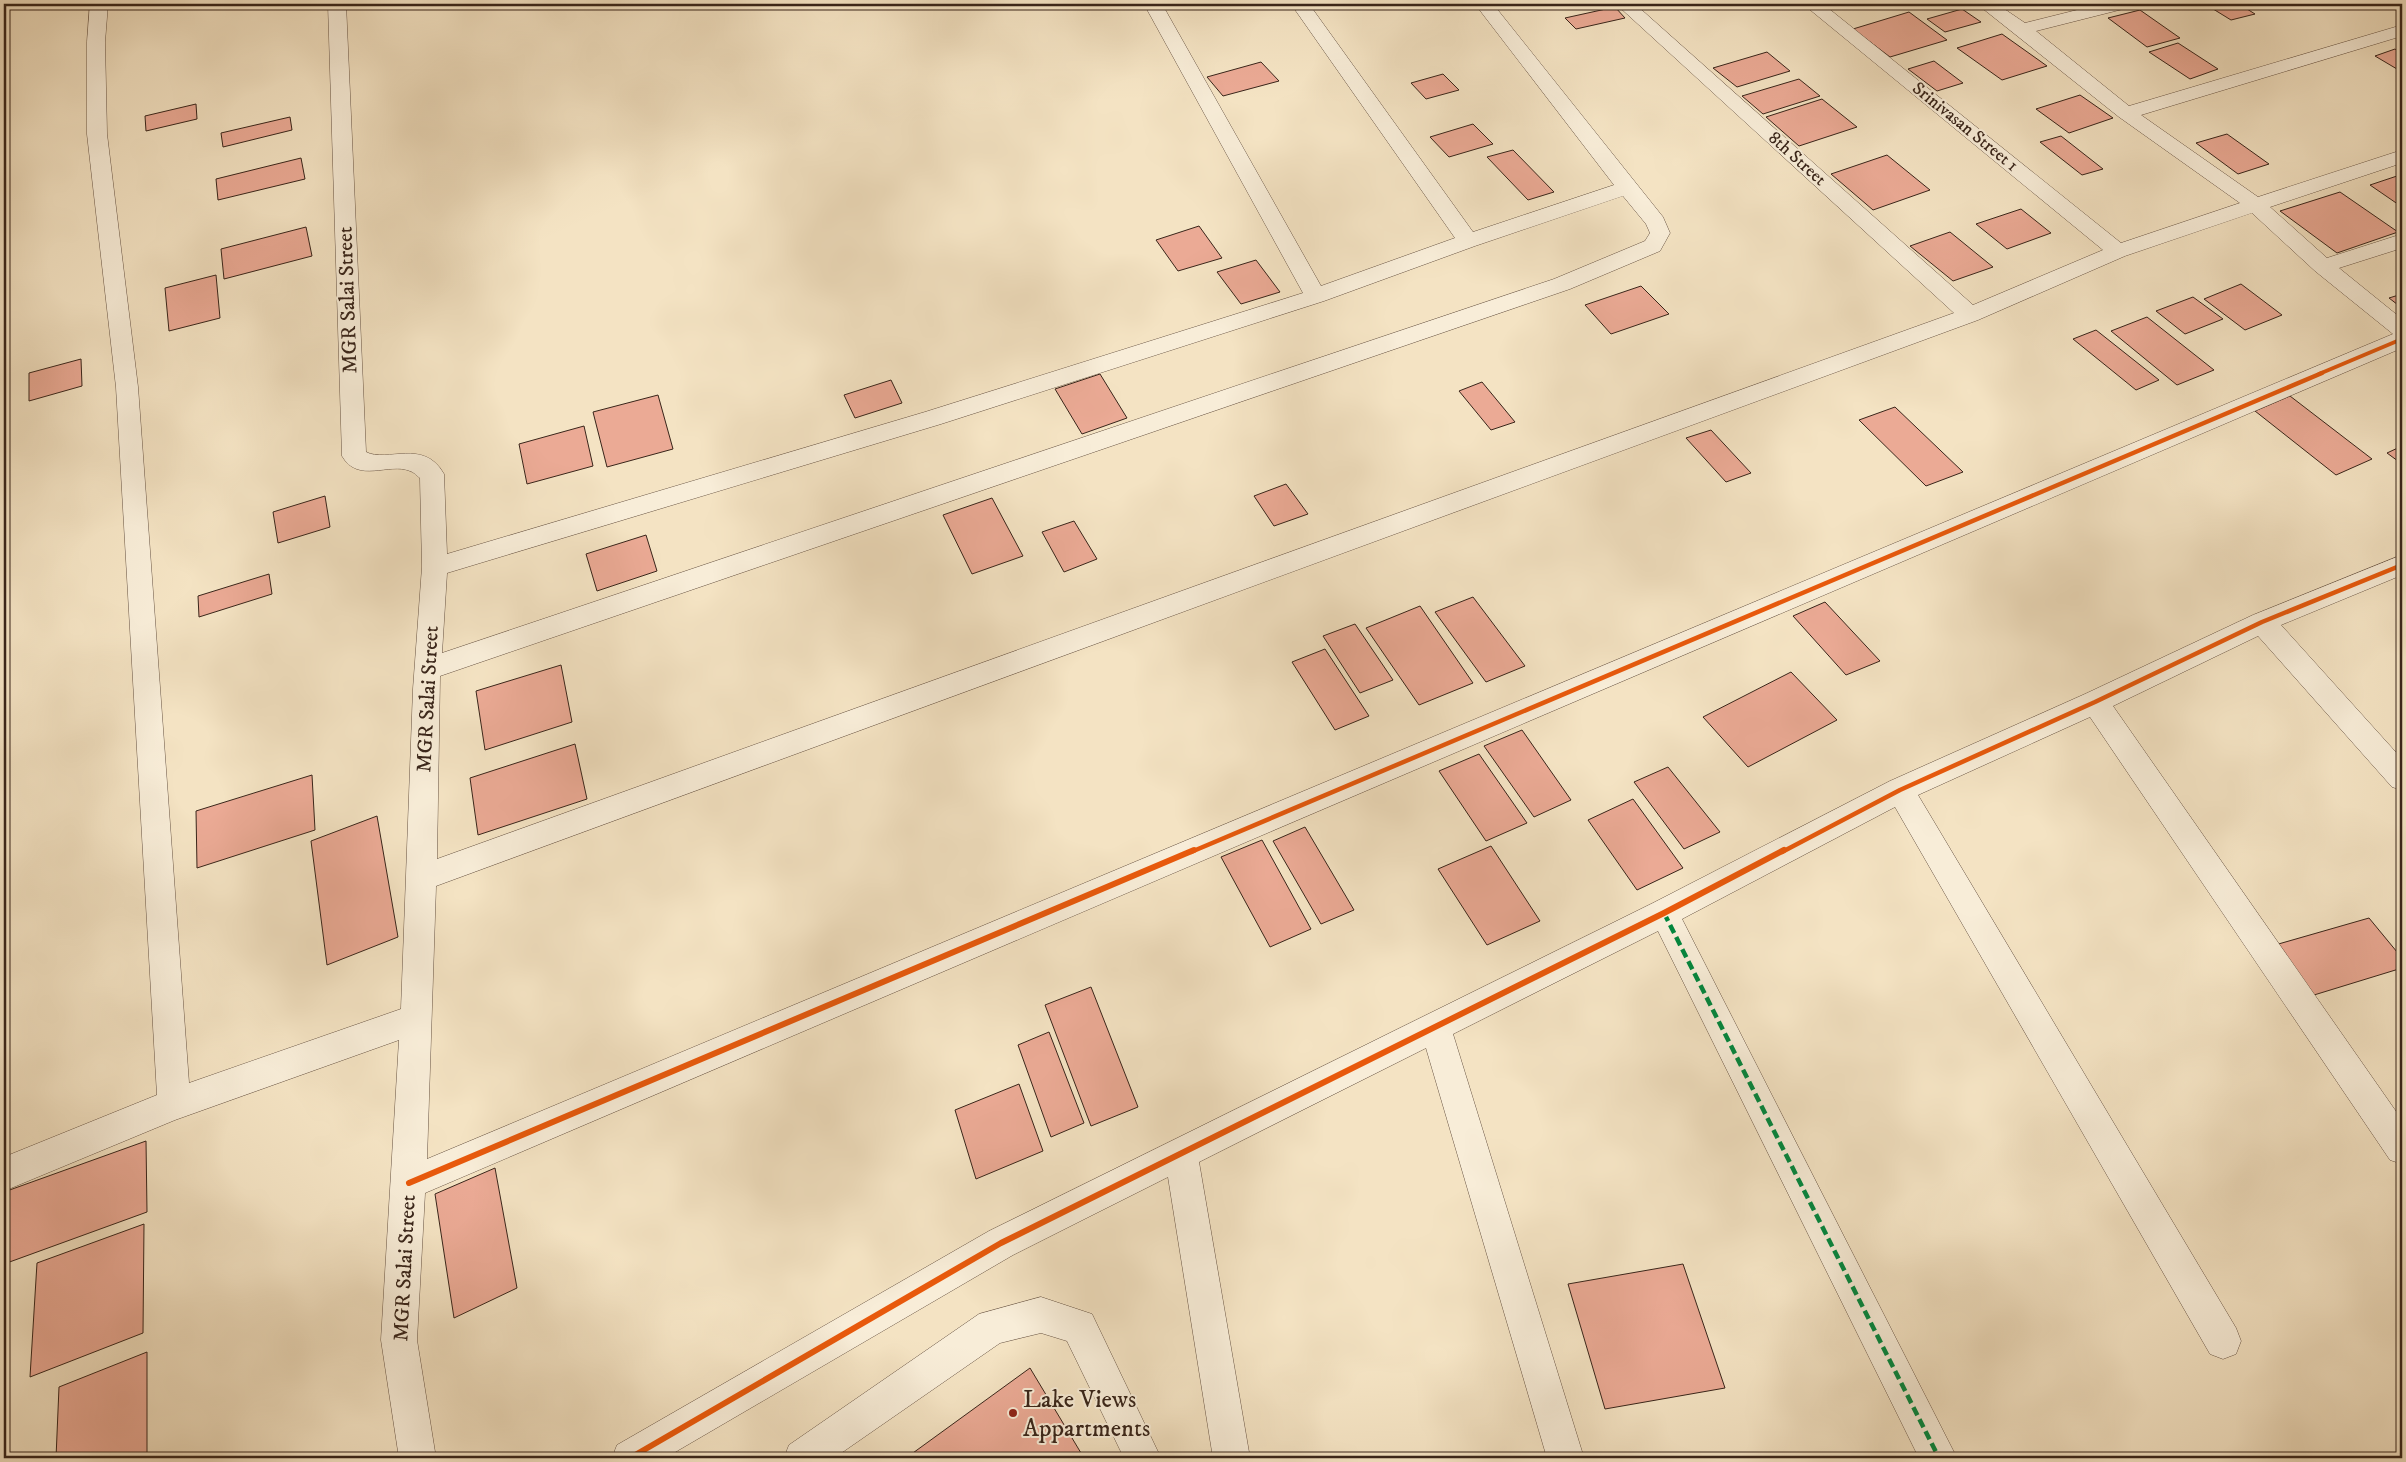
<svg xmlns="http://www.w3.org/2000/svg" width="2406" height="1462" font-family="'IM FELL DW Pica',serif">
	<style>
		.building { fill: #ebaa95; stroke: #39251a }
		.lines { fill: none; stroke-linecap: round; stroke-linejoin: round }
		.street-casing { stroke: #685444; stroke-width: 1 }
		.street { fill: #f8edd8; fill-rule: evenodd }
		.quiet { stroke: #00873e; stroke-width: 4.5; stroke-dasharray: 9 4.5; stroke-linecap: butt }
		.cycleway-far2-casing { stroke: #f8edd8; stroke-width: 6 }
		.cycleway-far1-casing { stroke: #f8edd8; stroke-width: 8 }
		.cycleway-casing { stroke: #f8edd8; stroke-width: 9 }
		.cycleway-far2 { stroke: #e8590c; stroke-width: 4 }
		.cycleway-far1 { stroke: #e8590c; stroke-width: 4.5 }
		.cycleway { stroke: #e8590c; stroke-width: 6 }
		.poi-dot { fill: #8f2418; stroke: #f8edd8; stroke-width: 2 }
		.labels { text-anchor: middle; dominant-baseline: central; stroke-width: 4; stroke-linejoin: round; paint-order: stroke }
		.far-street-label { font-size: 18px; fill: #39251a; stroke: #f8edd8 }
		.street-label { font-size: 21px; fill: #39251a; stroke: #f8edd8 }
		.near-poi-label { font-size: 25px; fill: #39251a; stroke: #f8edd8; text-anchor: start }
	</style>
	<rect width="100%" height="100%" fill="#f4e3c3"/>
	<filter id="stains"><feTurbulence type="fractalNoise" baseFrequency=".004" numOctaves="4"/><feColorMatrix values="0 0 0 0 .2 0 0 0 0 .09 0 0 0 0 .02 0 0 0 .5 -.17"/></filter>
	<radialGradient id="worn" r=".72"><stop offset=".6" stop-color="#630" stop-opacity="0"/><stop offset="1" stop-color="#630" stop-opacity=".3"/></radialGradient>
	<!-- building -->
	<path class="building" d="M2042 4H2068L2049 9Z
		M2205 4H2239L2255 14 2231 20Z
		M1615 7 1625 18 1576 29 1565 18Z
		M1962 9 1981 22 1945 32 1927 19Z
		M2140 10 2180 38 2147 47 2108 18Z
		M1909 12 1947 40 1890 57 1853 29Z
		M2002 34 2047 66 2002 80 1957 48Z
		M2178 43 2218 69 2190 79 2149 52Z
		M2395 49 2402 54V72L2375 56Z
		M1767 52 1790 71 1737 87 1713 68Z
		M1934 61 1963 83 1937 91 1908 69Z
		M1261 62 1279 81 1223 96 1207 77Z
		M1443 74 1459 90 1426 99 1411 83Z
		M1799 79 1820 96 1763 114 1742 96Z
		M2080 95 2113 118 2069 133 2036 109Z
		M1822 99 1857 127 1799 146 1766 117Z
		M196 104 197 119 146 131 145 116Z
		M290 117 292 130 223 147 221 133Z
		M1473 124 1493 144 1449 157 1430 137Z
		M2227 134 2269 164 2238 174 2196 143Z
		M2061 136 2103 169 2082 175 2040 142Z
		M1513 150 1554 192 1528 200 1487 157Z
		M1887 155 1930 190 1873 210 1831 174Z
		M301 158 305 179 218 200 216 179Z
		M2397 176 2402 180V207L2370 185Z
		M2340 192 2398 232 2337 253 2280 211Z
		M2021 209 2051 233 2007 249 1976 224Z
		M1199 226 1222 258 1178 271 1156 240Z
		M306 227 312 256 224 279 221 249Z
		M1950 232 1993 267 1953 281 1910 246Z
		M1256 260 1280 292 1241 304 1217 272Z
		M216 275 220 318 169 331 165 288Z
		M2241 284 2282 315 2245 330 2204 299Z
		M1641 286 1669 314 1611 334 1585 305Z
		M2402 294V308L2389 298Z
		M2193 297 2223 319 2185 334 2156 311Z
		M2147 317 2214 370 2177 385 2111 331Z
		M2096 330 2159 380 2136 390 2073 339Z
		M81 359 82 386 29 401V373Z
		M1100 374 1127 418 1082 434 1055 389Z
		M891 380 902 403 855 418 844 395Z
		M1482 382 1515 422 1491 430 1459 391Z
		M658 395 673 449 607 467 593 412Z
		M2290 396 2372 459 2336 475 2255 411Z
		M1895 407 1963 472 1926 486 1859 420Z
		M584 426 593 466 527 484 519 444Z
		M1711 430 1751 473 1726 482 1686 438Z
		M2402 446V464L2387 453Z
		M1286 484 1308 514 1274 526 1254 496Z
		M325 496 330 527 278 543 273 512Z
		M992 498 1023 556 972 574 943 515Z
		M1074 521 1097 559 1064 572 1042 532Z
		M646 535 657 571 597 591 586 554Z
		M269 574 272 594 199 617 198 596Z
		M1473 597 1525 666 1486 682 1435 612Z
		M1825 602 1880 661 1846 675 1793 616Z
		M1420 606 1473 683 1419 705 1366 628Z
		M1355 624 1393 680 1360 693 1323 636Z
		M1325 649 1369 716 1335 730 1292 662Z
		M561 665 572 722 485 750 476 691Z
		M1791 672 1837 720 1748 767 1703 717Z
		M1522 730 1571 800 1534 817 1484 746Z
		M575 744 587 799 478 835 470 778Z
		M1479 754 1527 823 1486 841 1439 771Z
		M1668 767 1720 832 1684 849 1634 782Z
		M312 775 315 830 197 868 196 811Z
		M1633 799 1683 868 1637 890 1588 820Z
		M377 816 398 937 327 965 311 841Z
		M1305 827 1354 910 1321 924 1273 841Z
		M1262 840 1311 929 1270 947 1221 857Z
		M1491 846 1540 921 1487 945 1438 869Z
		M2369 918 2402 958V968L2314 995 2275 945Z
		M1091 987 1138 1107 1091 1126 1045 1005Z
		M1049 1032 1084 1123 1051 1137 1018 1045Z
		M1019 1084 1043 1151 976 1179 955 1110Z
		M146 1141 147 1212 4 1264V1192Z
		M495 1168 517 1288 454 1318 435 1194Z
		M144 1224 143 1333 30 1377 37 1263Z
		M1683 1264 1725 1388 1605 1409 1568 1284Z
		M147 1352V1455L140 1458H56L59 1387Z
		M1030 1368 1084 1458H906Z"/>
	<g class="lines">
		<defs>
			<path id="street" d="M90 4H108L105 42 107 134 138 387 189 1083 401 1009 413 689 422 567 420 478C417 476 414 472 410 471 389 462 358 484 342 456L328 4H346L366 452C387 463 424 438 444 474L447 554 925 412 1303 293 1144 4H1162L1321 286 1455 238 1291 4H1309L1473 232 1614 185 1475 4H1493L1663 217 1670 233 1660 251 1570 289 440 676 437 859 1954 313 1616 4H1635L1973 305 2103 250 1803 4H1823L2121 243 2240 203 2119 117 1977 4H1997L2025 23 2101 4H2130L2127 8 2036 31 2129 106 2402 25V36L2141 115 2258 197 2402 150V163L2270 207 2327 258 2402 234V248L2339 268 2402 319V348L425 1193 417 1340 436 1458H399L381 1340 399 1040 175 1120 4 1191V1157L157 1095 116 387 87 134V42ZM1623 196 1646 224 1650 233 1645 241 1554 279 442 653 447 573 941 424 1324 301 1475 246ZM2252 213 2315 271 2393 334 427 1159 436 886 1978 320 2125 256Z
				M2402 555V575L2281 625 2402 759V790L2392 787 2258 636 2113 706 2402 1120V1164L2390 1160 2090 717 1918 795 2236 1328 2241 1341 2236 1354 2223 1359 2210 1354 1895 807 1682 919 1957 1458H1919L1658 931 1453 1034 1584 1458H1547L1426 1048 1199 1162 1250 1458H1213L1168 1177 1013 1255 665 1458H612L617 1445 989 1231 1653 903 1890 781 2085 694 2253 615Z
				M1041 1297 1092 1314 1161 1458H1124L1067 1341 1041 1333 1000 1343 834 1458H784L789 1445 979 1314Z"/>
		</defs>
		<!-- street casing -->
		<use href="#street" class="street-casing"/>
		<!-- street -->
		<use href="#street" class="street"/>
		<!-- quiet -->
		<path class="quiet" d="M1664 913 1939 1458"/>
		<defs>
			<path id="cycleway-far2" d="M2319 374 2402 339"/>
			<path id="cycleway-far1" d="M1191 852 2322 373
				M1782 852 1900 790 2095 702 2262 622 2402 565"/>
			<path id="cycleway" d="M409 1183 1194 850
				M630 1458 1001 1243 1664 913 1784 850"/>
		</defs>
		<!-- cycleway-far2 casing -->
		<use href="#cycleway-far2" class="cycleway-far2-casing"/>
		<!-- cycleway-far1 casing -->
		<use href="#cycleway-far1" class="cycleway-far1-casing"/>
		<!-- cycleway casing -->
		<use href="#cycleway" class="cycleway-casing"/>
		<!-- cycleway-far2 -->
		<use href="#cycleway-far2" class="cycleway-far2"/>
		<!-- cycleway-far1 -->
		<use href="#cycleway-far1" class="cycleway-far1"/>
		<!-- cycleway -->
		<use href="#cycleway" class="cycleway"/>
	</g>
	<!-- markers -->
	<circle class="poi-dot" cx="1013" cy="1413" r="5"/>
	<g class="labels">
		<!-- far-street labels -->
		<g class="far-street-label">
			<text transform="translate(1965 127) rotate(39)">Srinivasan Street 1</text>
			<text transform="translate(1797 159) rotate(42)">8th Street</text>
		</g>
		<!-- street labels -->
		<g class="street-label">
			<text transform="translate(348 300) rotate(-92)">MGR Salai Street</text>
			<text transform="translate(428 699) rotate(-87)">MGR Salai Street</text>
			<text transform="translate(405 1268) rotate(-87)">MGR Salai Street</text>
		</g>
		<!-- near-poi labels -->
		<g class="near-poi-label">
			<text x="1023" y="1399">Lake Views<tspan x="1023" dy="29">Appartments</tspan></text>
		</g>
	</g>
	<!-- margin -->
	<rect width="2406" height="1462" fill="none" stroke="#f4e3c3" stroke-width="20"/>
	<rect x="5" y="5" width="2396" height="1452" fill="none" stroke="#39251a" stroke-width="2.5"/>
	<rect x="10" y="10" width="2386" height="1442" fill="none" stroke="#39251a"/>
	<rect width="100%" height="100%" filter="url(#stains)"/>
	<rect width="100%" height="100%" fill="url(#worn)"/>
</svg>
